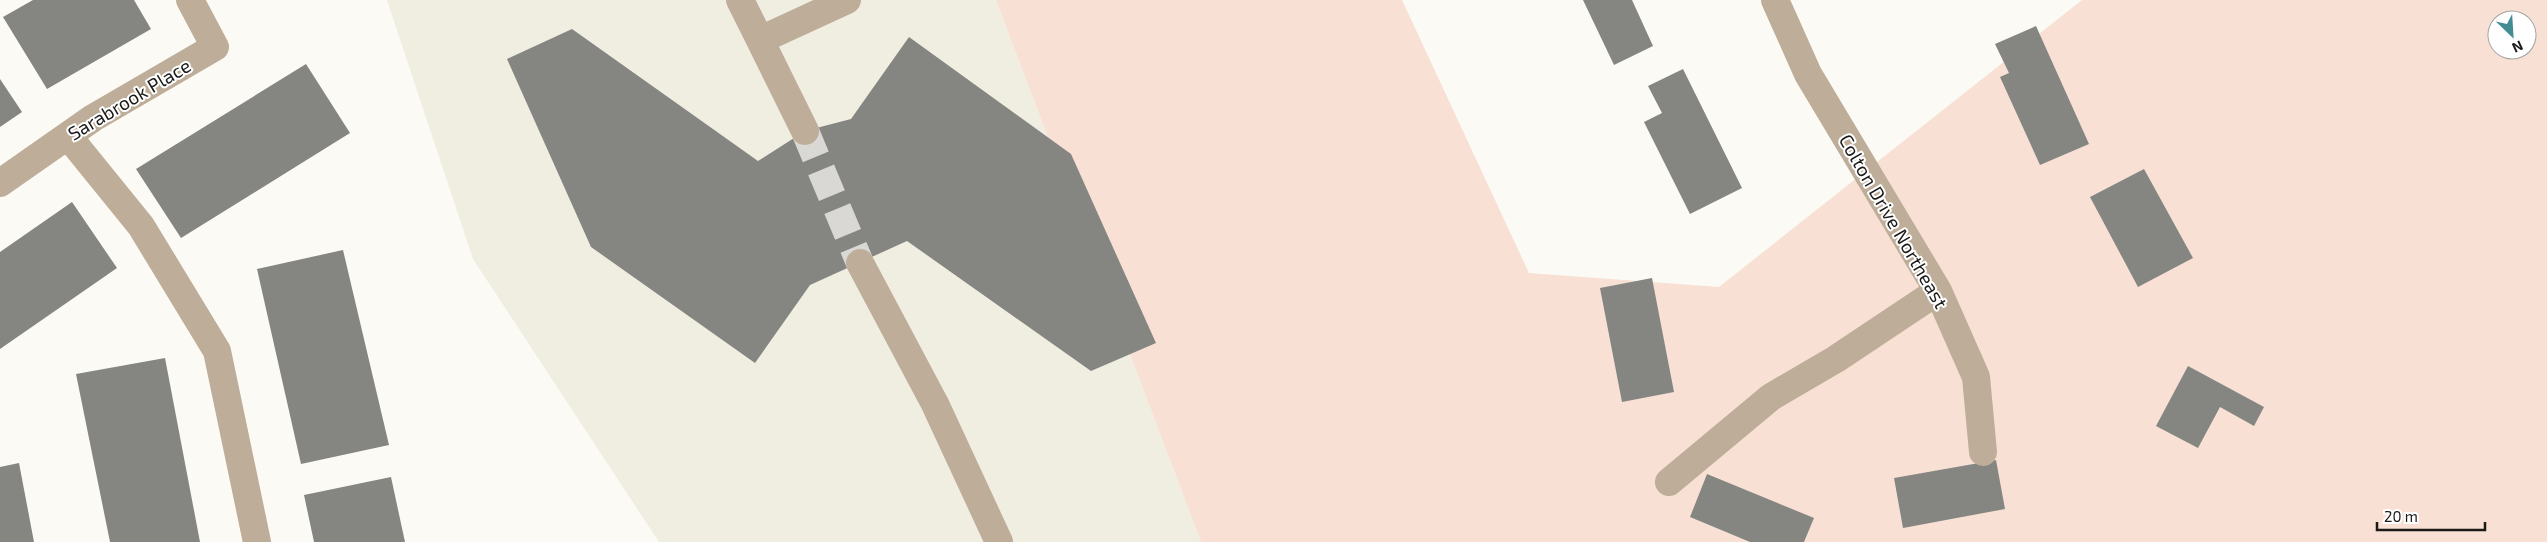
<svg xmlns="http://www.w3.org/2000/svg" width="2547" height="542" font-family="'Exo 2',sans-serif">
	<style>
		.built { fill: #f0ede1 }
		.green { fill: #f8e1d4; fill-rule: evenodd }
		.building { fill: #858682 }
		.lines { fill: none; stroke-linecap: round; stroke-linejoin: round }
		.minor-tunnel { stroke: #d9d8d4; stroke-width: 28; stroke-dasharray: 28 14; stroke-linecap: butt }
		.minor { stroke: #bead98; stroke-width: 28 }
		.labels { text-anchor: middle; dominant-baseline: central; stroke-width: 4; stroke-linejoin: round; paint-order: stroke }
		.street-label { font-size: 19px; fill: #1a1a19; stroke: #fff }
	</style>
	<rect width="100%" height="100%" fill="#fbfaf5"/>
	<!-- built -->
	<path class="built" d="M387 0H996L1201 542H659L473 259Z"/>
	<!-- green -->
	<path class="green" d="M996 0H1402L1529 273 1719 287 2082 0H2547V542H1201ZM2497 20H2527V50H2497Z"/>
	<!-- building -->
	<path class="building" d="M33 0H134L151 29 47 89 3 17Z
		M1583 0H1632L1653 46 1614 65Z
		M2036 26 2089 144 2040 165 2000 77 2009 73 1995 44Z
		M572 29 758 161 805 131 851 119 909 37 1071 154 1156 343 1091 371 907 241 810 285 755 363 591 247 507 59Z
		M306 64 350 133 181 238 136 169Z
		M1683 69 1742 188 1690 214 1644 122 1662 113 1648 86Z
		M0 79 22 112 0 127Z
		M2144 169 2193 258 2138 287 2090 197Z
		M72 202 117 268 0 349V252Z
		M343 250 389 445 301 464 257 269Z
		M1652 278 1674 392 1622 402 1600 288Z
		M165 358 200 542H110L76 374Z
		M2188 366 2264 407 2254 426 2220 407 2198 448 2156 426Z
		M1996 460 2005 509 1903 528 1894 478Z
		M19 463 34 542H0V467Z
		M1707 474 1814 518 1804 542H1750L1690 517Z
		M391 477 405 542H314L304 495Z"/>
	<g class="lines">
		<!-- minor-tunnel -->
		<path class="minor-tunnel" d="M805 131 860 263"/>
		<!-- minor -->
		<path class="minor" d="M740 0 760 40 847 0
			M1775 0 1808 74 1938 291 1976 377 1983 452
			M760 40 805 131
			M68 136 141 226 217 351 257 542
			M0 183 93 118 215 47 190 0
			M860 263 935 404 999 542
			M1669 482 1771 397 1836 359 1938 291"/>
	</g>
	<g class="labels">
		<!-- street labels -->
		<g class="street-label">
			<text transform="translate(129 99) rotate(-31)">Sarabrook Place</text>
			<text transform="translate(1894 221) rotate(60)">Colton Drive Northeast</text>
		</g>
	</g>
	<!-- north arrow -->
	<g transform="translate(2512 35) rotate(155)"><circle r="24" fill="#ffffff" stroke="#a3a3a3"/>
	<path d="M0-4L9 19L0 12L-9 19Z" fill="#448c93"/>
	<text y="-8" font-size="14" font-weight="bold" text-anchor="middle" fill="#1a1a19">N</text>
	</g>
	<!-- scale -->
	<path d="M2377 522v8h108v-8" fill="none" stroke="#1a1a19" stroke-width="2.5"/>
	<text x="2384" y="522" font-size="15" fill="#1a1a19" stroke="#ffffff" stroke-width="4" paint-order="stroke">20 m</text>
</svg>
